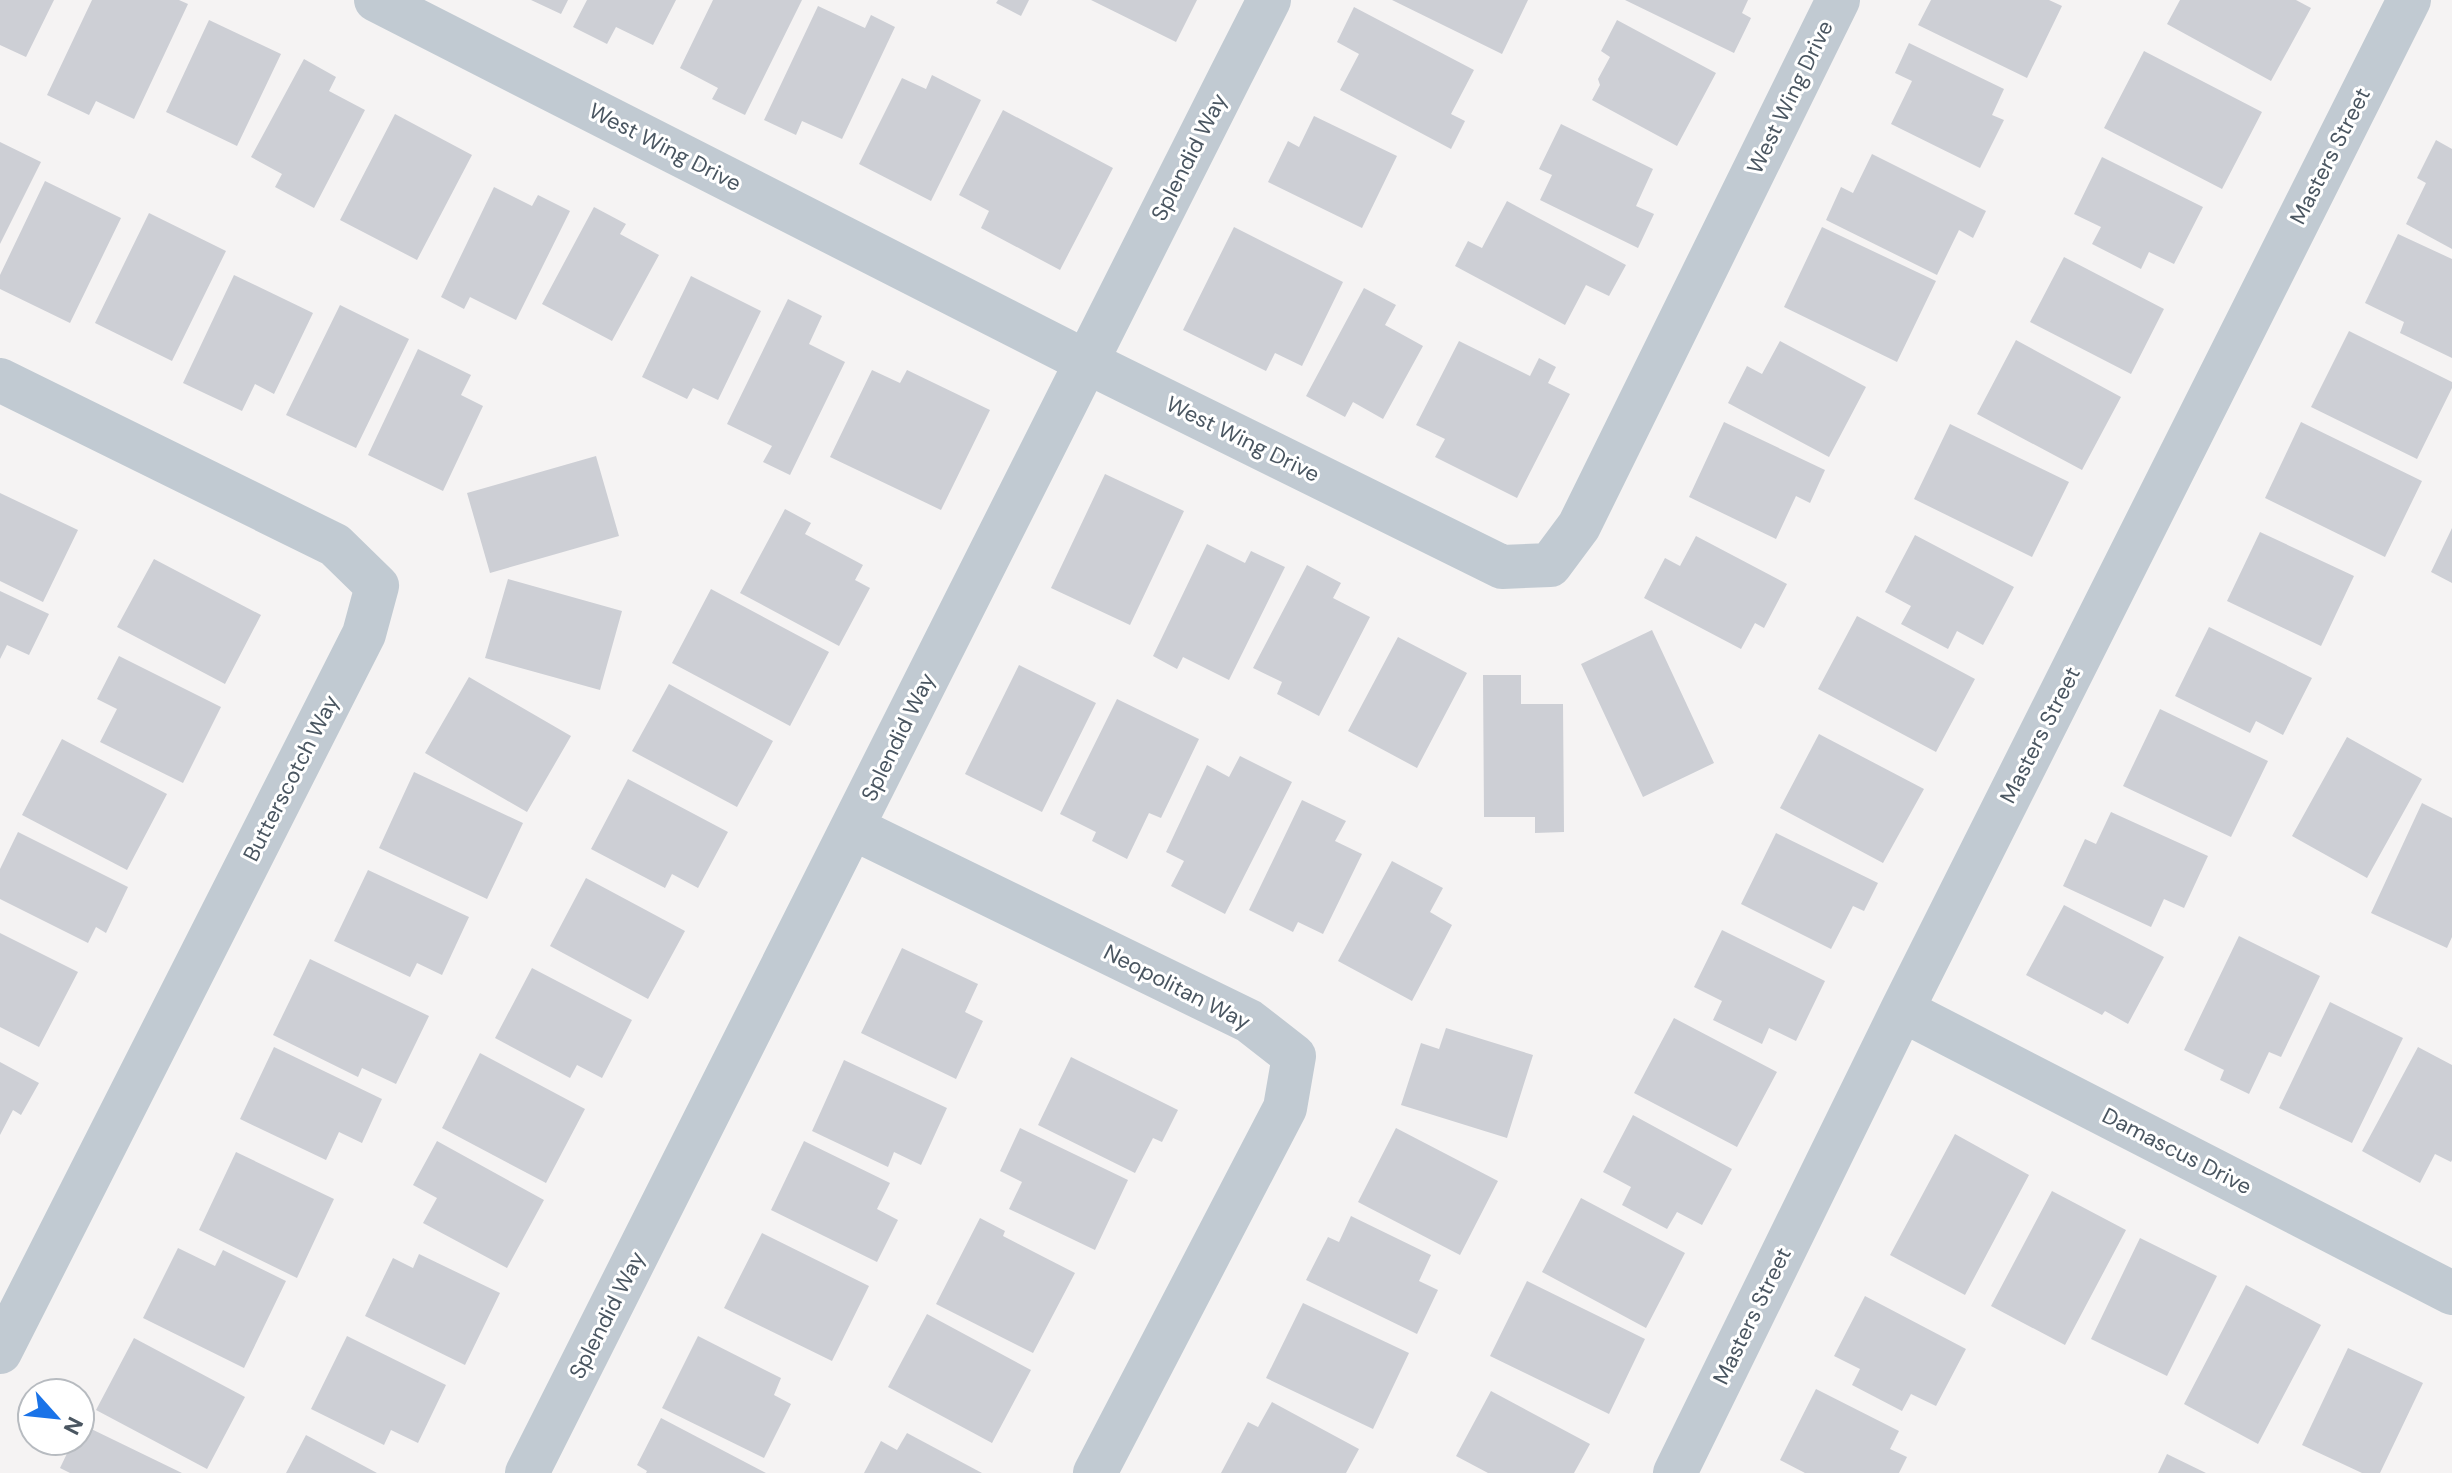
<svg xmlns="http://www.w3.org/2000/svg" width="2452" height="1473" font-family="'DM Sans',sans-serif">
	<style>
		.building { fill: #cdcfd5 }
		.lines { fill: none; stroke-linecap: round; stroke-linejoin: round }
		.street { stroke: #c1cad2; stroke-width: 44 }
		.labels { text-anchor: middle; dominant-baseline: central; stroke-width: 6; stroke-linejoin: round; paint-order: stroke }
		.street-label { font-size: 22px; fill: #4a5661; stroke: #fff }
	</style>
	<rect width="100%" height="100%" fill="#f5f3f3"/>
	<!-- building -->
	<path class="building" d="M0 0H54L26 57 0 45Z
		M92 0H179L188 4 134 119 96 101 89 115 47 95Z
		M531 0H568L561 14Z
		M587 0H676L653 45 616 27 607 44 573 27Z
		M713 0H802L745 115 712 99 718 88 680 68Z
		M998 0H1029L1021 16 996 3Z
		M1091 0H1197L1176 42Z
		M1392 0H1528L1502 54Z
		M1625 0H1748L1742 13 1751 18 1734 53Z
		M1931 0H2049L2062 6 2027 78 1918 25Z
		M2180 0H2296L2311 8 2271 81 2167 24Z
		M818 6 865 28 871 15 895 27 842 139 802 121 796 135 764 120Z
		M1354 7 1474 70 1451 114 1465 121 1451 149 1340 90 1359 54 1337 42Z
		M209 20 281 54 237 146 166 112Z
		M1617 20 1716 73 1677 146 1592 100 1600 85 1598 79 1610 57 1601 51Z
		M1909 43 2004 89 1992 115 2004 120 1980 168 1891 124 1912 81 1895 73Z
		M2144 51 2262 112 2222 189 2104 128Z
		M304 59 336 77 329 91 365 110 314 208 275 187 282 174 251 157Z
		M932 75 981 100 931 201 859 164 902 78 926 89Z
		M1003 110 1113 168 1060 270 981 228 989 211 959 195Z
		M395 114 472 155 417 260 340 220Z
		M1314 116 1397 156 1362 228 1268 182 1288 141 1299 147Z
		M1561 124 1653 169 1636 206 1654 214 1638 248 1540 200 1552 175 1539 169Z
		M2436 140 2452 149V249L2406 224 2426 183 2417 178Z
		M0 142 41 162 0 244Z
		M1872 154 1986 211 1973 238 1959 230 1937 275 1826 220 1841 187 1853 193Z
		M2102 157 2203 207 2174 264 2149 252 2141 269 2092 244 2101 227 2074 214Z
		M45 181 121 218 70 323 0 289V275Z
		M494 187 532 206 538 195 570 211 516 320 470 297 464 309 441 297Z
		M1507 201 1626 265 1609 296 1586 285 1565 325 1455 266 1468 241 1482 248Z
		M594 207 626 224 620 234 659 255 612 341 542 304Z
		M149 213 226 251 172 361 95 323Z
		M1234 227 1343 282 1302 366 1275 353 1266 371 1183 330Z
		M1822 227 1936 281 1897 362 1784 307Z
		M2398 234 2452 259V358L2400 333 2404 322 2365 303Z
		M2064 257 2164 309 2131 374 2030 322Z
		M234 275 313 313 274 394 255 384 242 411 183 383Z
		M691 276 761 311 718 400 693 388 687 399 642 377Z
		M1364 288 1396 305 1385 325 1423 346 1383 419 1353 402 1345 417 1306 396Z
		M788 299 822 316 809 344 845 362 790 475 763 462 772 446 727 424Z
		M340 305 409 339 356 448 286 415Z
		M2349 331 2452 382V388L2417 459 2311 407Z
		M2016 340 2121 397 2082 470 1977 414Z
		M1459 341 1530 376 1539 358 1556 367 1548 383 1570 394 1517 498 1435 457 1445 439 1416 425Z
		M1780 341 1866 387 1829 457 1728 403 1747 366 1762 374Z
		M418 349 471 375 461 395 483 406 443 491 368 455Z
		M872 370 900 383 907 370 990 410 941 510 830 457Z
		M1724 422 1825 470 1810 503 1796 496 1776 539 1689 497Z
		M2301 422 2422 481 2385 557 2265 498Z
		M1950 424 2069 482 2032 557 1914 499Z
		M596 456 619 536 490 573 467 493Z
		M1105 474 1184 511 1130 625 1051 588Z
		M0 493 78 530 43 602 0 581Z
		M785 509 811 523 805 534 863 565 855 580 870 588 839 646 740 593Z
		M2452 528V583L2431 572Z
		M2260 532 2354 576 2321 646 2227 601Z
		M1915 535 2014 587 1983 645 1957 631 1948 649 1901 624 1911 606 1885 592Z
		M1696 536 1787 584 1764 628 1755 623 1741 649 1644 598 1665 558 1680 566Z
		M1207 544 1245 563 1251 551 1285 567 1229 680 1183 657 1177 669 1153 656Z
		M154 559 261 615 225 684 117 627Z
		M1307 565 1341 583 1333 598 1370 617 1319 716 1277 694 1282 682 1253 668Z
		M508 579 622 611 600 690 485 658Z
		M711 589 829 652 790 726 672 663Z
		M0 591 49 614 29 655 7 645 0 659Z
		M1857 616 1975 679 1936 752 1818 689Z
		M2209 627 2312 678 2283 735 2256 721 2250 733 2175 696Z
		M1652 630 1714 763 1643 797 1581 664Z
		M1398 637 1467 673 1417 768 1348 731Z
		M119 656 221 707 183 783 100 742 117 709 97 699Z
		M1019 665 1096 703 1042 812 965 774Z
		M1483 675H1521V704H1563L1564 832 1535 833V817H1484Z
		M469 677 571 736 527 812 425 753Z
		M669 684 773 741 737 807 632 751Z
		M1117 699 1199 739 1161 818 1149 813 1127 859 1092 841 1096 832 1060 814Z
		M2160 709 2268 761 2231 837 2123 786Z
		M1819 734 1924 789 1883 863 1780 808Z
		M2347 737 2422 779 2367 878 2292 836Z
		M62 739 167 794 127 870 22 815Z
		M1240 756 1292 782 1225 914 1171 886 1184 861 1166 852 1207 765 1229 777Z
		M414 772 523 823 487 899 379 848Z
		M628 779 728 832 698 888 672 874 665 888 591 849Z
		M1302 800 1346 821 1335 841 1362 854 1323 934 1298 922 1293 932 1249 910Z
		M2422 803 2452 818V937L2447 948 2371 913Z
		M2111 812 2208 856 2184 908 2164 899 2151 927 2063 886 2085 839 2096 844Z
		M18 832 128 887 106 933 96 927 88 943 0 899V869Z
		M1776 833 1878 883 1864 911 1853 906 1831 949 1741 904Z
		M1392 861 1443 888 1430 912 1452 925 1412 1001 1338 961Z
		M368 870 469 917 442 975 417 963 410 977 334 941Z
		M586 878 685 931 648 999 550 946Z
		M2064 905 2164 957 2128 1024 2105 1011 2102 1015 2026 975Z
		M1722 930 1825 981 1796 1041 1769 1028 1762 1044 1713 1020 1722 1001 1694 987Z
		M0 933 78 972 39 1047 0 1027Z
		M2239 936 2320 976 2281 1057 2269 1052 2249 1094 2220 1080 2224 1070 2184 1050Z
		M902 948 978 984 965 1012 983 1021 956 1079 861 1033Z
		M310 959 429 1016 396 1084 362 1068 358 1077 273 1035Z
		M532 968 632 1020 602 1078 577 1065 570 1078 495 1038Z
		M2330 1002 2403 1038 2352 1143 2279 1108Z
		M1674 1018 1777 1072 1737 1147 1634 1093Z
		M1446 1028 1533 1055 1507 1138 1401 1105 1421 1043 1439 1049Z
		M274 1047 382 1099 362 1143 339 1132 326 1160 240 1119Z
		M2418 1047 2452 1065V1160L2451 1162 2435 1154 2420 1183 2362 1151Z
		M480 1053 585 1109 546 1183 442 1128Z
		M1071 1057 1178 1110 1162 1142 1153 1138 1135 1173 1038 1125Z
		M844 1060 947 1108 921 1165 894 1152 888 1167 812 1131Z
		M0 1062 39 1083 21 1115 13 1110 0 1135Z
		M1633 1115 1732 1169 1702 1225 1677 1212 1667 1229 1622 1205 1631 1187 1603 1172Z
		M1020 1128 1128 1180 1095 1250 1009 1209 1022 1182 1000 1171Z
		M1396 1128 1498 1181 1460 1255 1358 1202Z
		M1955 1134 2029 1175 1965 1295 1890 1255Z
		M437 1141 544 1200 507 1268 423 1223 437 1198 413 1185Z
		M804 1141 890 1183 877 1209 898 1220 877 1262 771 1210Z
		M236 1152 334 1199 297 1278 199 1230Z
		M2052 1191 2126 1230 2065 1345 1991 1306Z
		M1581 1198 1685 1253 1646 1328 1542 1272Z
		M1351 1216 1431 1255 1419 1281 1438 1290 1417 1334 1306 1280 1328 1237 1339 1242Z
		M980 1218 1005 1231 1003 1236 1075 1273 1033 1353 936 1304Z
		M762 1233 869 1286 832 1361 724 1308Z
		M2140 1238 2217 1276 2167 1376 2091 1339Z
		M178 1248 215 1266 223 1250 286 1281 244 1368 143 1318Z
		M419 1254 500 1293 465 1365 365 1316 393 1258 413 1268Z
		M1527 1281 1645 1339 1609 1414 1490 1356Z
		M2246 1285 2321 1325 2258 1444 2184 1404Z
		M1865 1296 1966 1349 1936 1406 1911 1394 1902 1411 1852 1385 1860 1369 1834 1356Z
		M1303 1303 1409 1353 1373 1429 1266 1378Z
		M927 1314 1031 1370 992 1443 888 1387Z
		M347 1336 446 1385 418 1443 391 1430 384 1445 311 1409Z
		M698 1336 781 1378 774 1395 791 1404 764 1458 662 1408Z
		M134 1338 245 1397 207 1469 96 1410Z
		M2348 1348 2423 1383 2380 1473H2362L2302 1445Z
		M1816 1389 1899 1431 1890 1449 1907 1457 1899 1473H1805L1780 1460Z
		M1491 1391 1590 1444 1574 1473H1488L1456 1456Z
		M1272 1402 1359 1449 1346 1473H1221L1248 1422 1258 1427Z
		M661 1418 766 1473H646L647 1471 637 1465Z
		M81 1424 182 1473H70L60 1468 73 1441H80Z
		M907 1433 982 1473H864L881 1441 897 1450Z
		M306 1435 377 1473H286Z
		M2167 1454 2206 1473H2158Z"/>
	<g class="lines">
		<!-- street -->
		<path class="street" d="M376 0 1085 361 1502 567 1550 565 1579 526 1838 0
			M0 380 335 545 377 586 364 634 0 1352
			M853 828 1249 1021 1294 1056 1285 1108 1095 1473
			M1902 1010 2452 1293
			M527 1473C775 982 1020 490 1269 0
			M1675 1473 1902 1010 2409 0"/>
	</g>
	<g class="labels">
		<!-- street labels -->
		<g class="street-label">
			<text transform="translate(1790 97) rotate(-64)">West Wing Drive</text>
			<text transform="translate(665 147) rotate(27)">West Wing Drive</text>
			<text transform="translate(2330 156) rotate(-63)">Masters Street</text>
			<text transform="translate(1189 157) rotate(-63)">Splendid Way</text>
			<text transform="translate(1243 439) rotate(26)">West Wing Drive</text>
			<text transform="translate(2040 735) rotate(-63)">Masters Street</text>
			<text transform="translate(898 737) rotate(-64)">Splendid Way</text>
			<text transform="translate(291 778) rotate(-63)">Butterscotch Way</text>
			<text transform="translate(1177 987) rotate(27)">Neopolitan Way</text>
			<text transform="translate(2177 1151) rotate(27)">Damascus Drive</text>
			<text transform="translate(607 1315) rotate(-63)">Splendid Way</text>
			<text transform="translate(1752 1316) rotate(-64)">Masters Street</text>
		</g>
	</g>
	<!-- north arrow -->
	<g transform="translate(56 1417) rotate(117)"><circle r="38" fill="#ffffff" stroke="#b7bbc0" stroke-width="2"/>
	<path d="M0-6L14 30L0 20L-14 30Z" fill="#1a73e8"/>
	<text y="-12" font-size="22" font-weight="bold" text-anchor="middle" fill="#4a5661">N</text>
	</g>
</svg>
